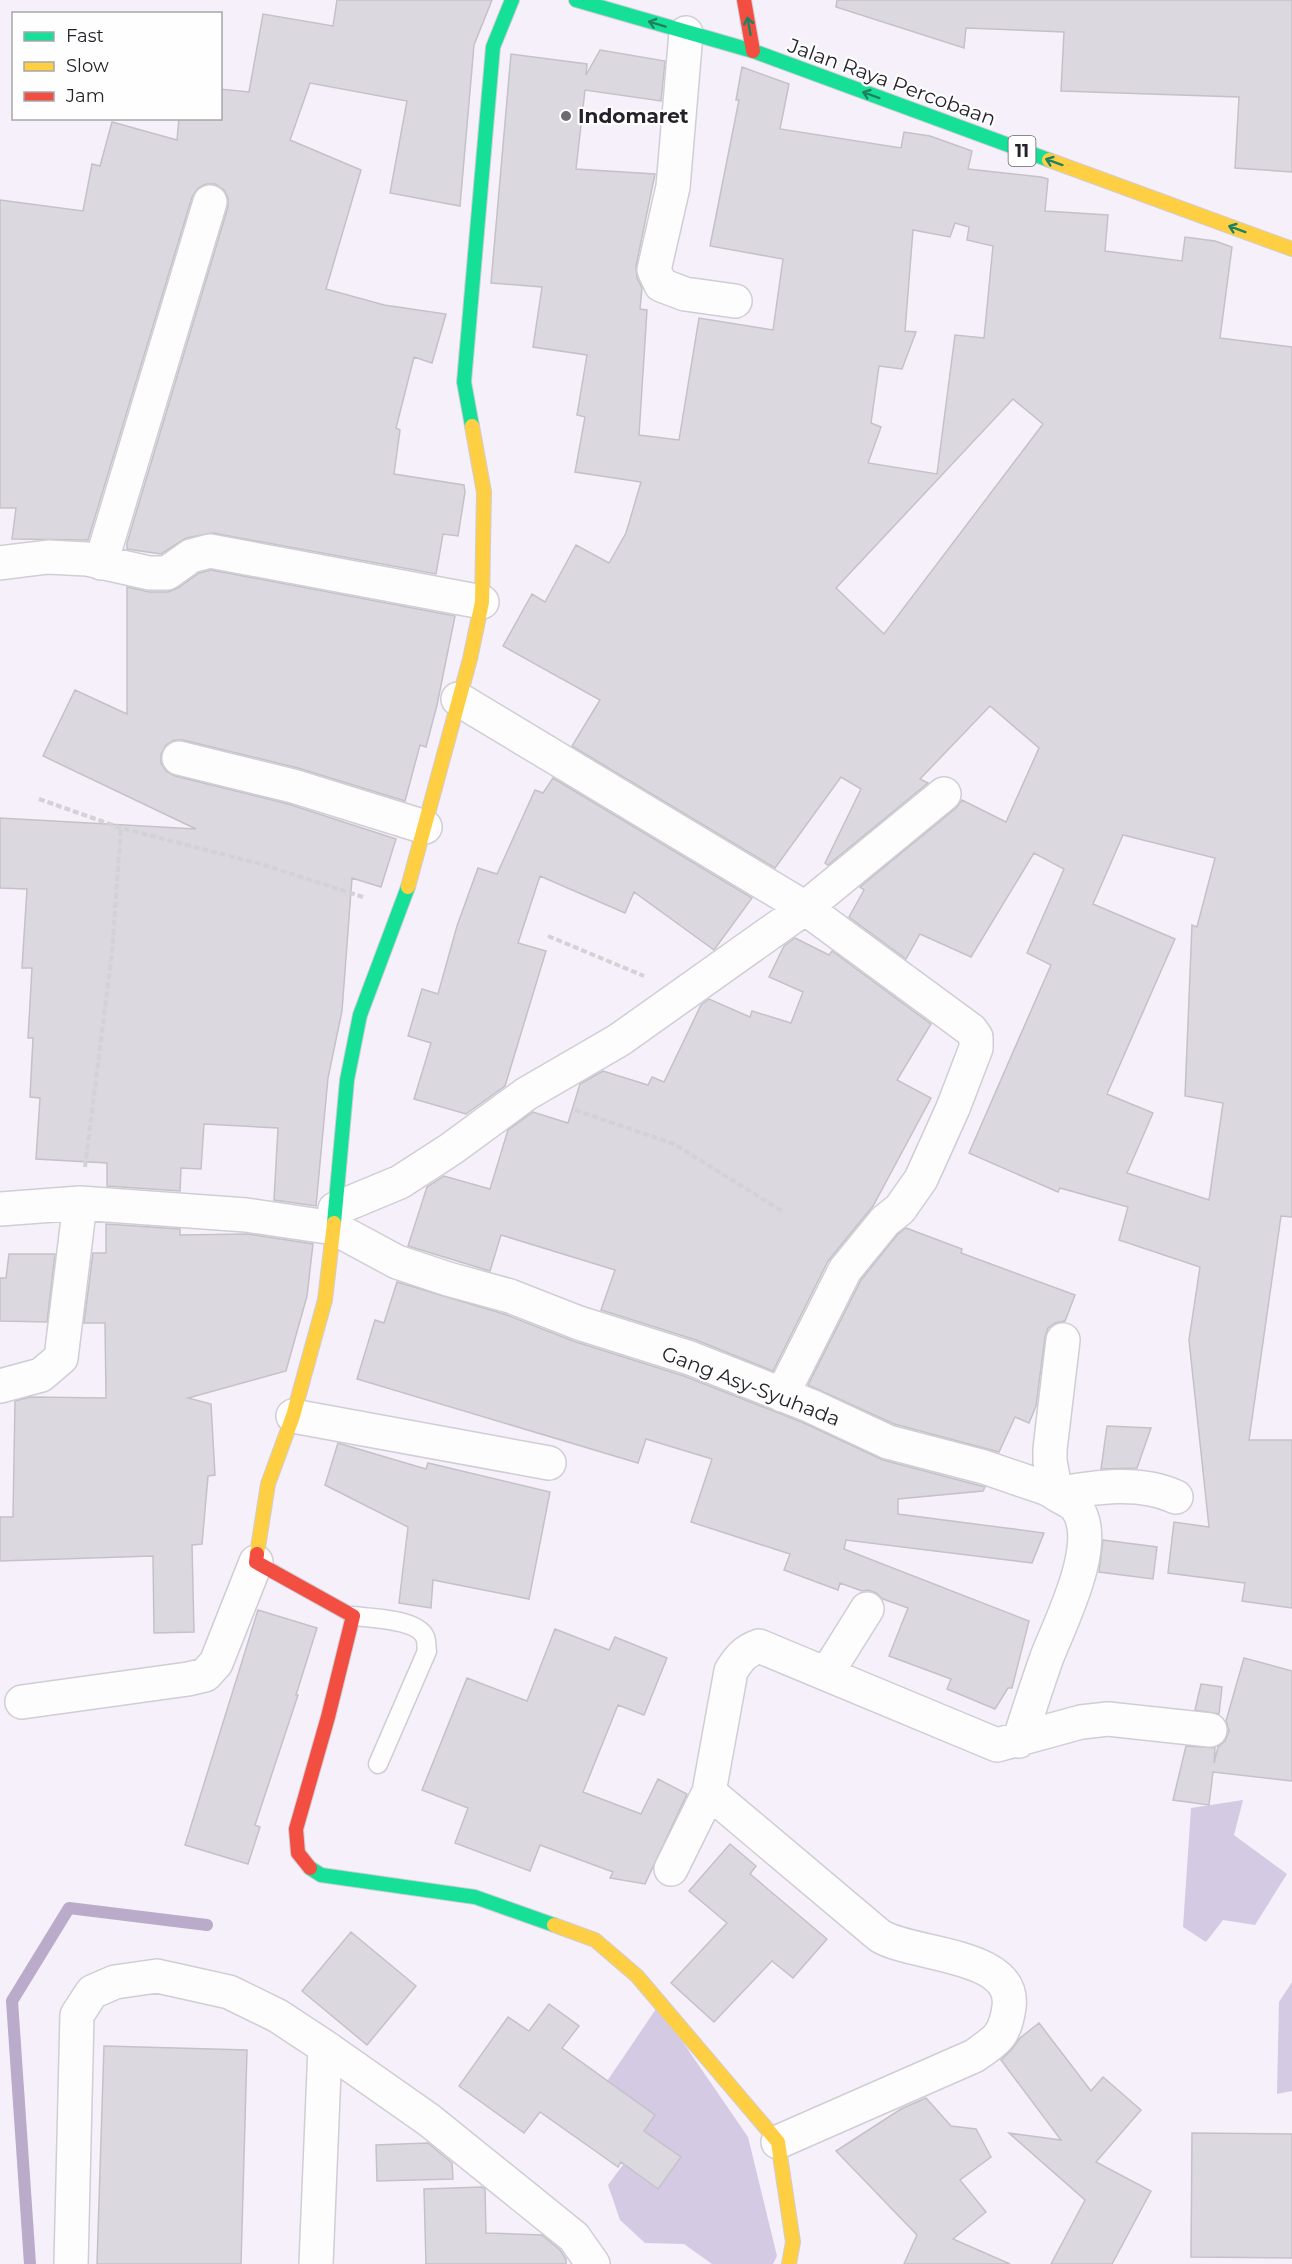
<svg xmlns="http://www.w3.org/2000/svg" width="1292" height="2264" font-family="Montserrat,sans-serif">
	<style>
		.forest { fill: #d5cae3 }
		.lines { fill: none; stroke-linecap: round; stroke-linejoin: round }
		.stream { stroke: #b9abc9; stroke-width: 12 }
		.building { fill: #dbd8e0; stroke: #c5c1c8; stroke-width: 1.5; fill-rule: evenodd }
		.lane-casing { stroke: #d1cdd5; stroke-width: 21 }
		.street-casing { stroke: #d1cdd5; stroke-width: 36 }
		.fast-casing { stroke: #d1cdd5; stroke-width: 16 }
		.slow-casing { stroke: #d1cdd5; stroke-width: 16 }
		.jam-casing { stroke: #d1cdd5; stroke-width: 16 }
		.path { stroke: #d3d2d5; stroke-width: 4; stroke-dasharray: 6 3; stroke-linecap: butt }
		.lane { stroke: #fefdfe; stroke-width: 18 }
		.street { stroke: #fefdfe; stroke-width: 33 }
		.fast { stroke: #16e098; stroke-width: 14 }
		.slow { stroke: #ffcf43; stroke-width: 14 }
		.jam { stroke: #f24e42; stroke-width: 14 }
		.oneway { stroke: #1e8160 }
		.poi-dot { fill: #6e6a72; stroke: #fefefe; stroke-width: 2 }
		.labels { text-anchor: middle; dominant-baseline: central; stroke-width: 4.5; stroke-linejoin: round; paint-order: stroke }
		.shield { fill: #fefefe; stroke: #666469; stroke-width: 1.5 }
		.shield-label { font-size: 18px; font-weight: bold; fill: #252229 }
		.street-label { font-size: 20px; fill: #252229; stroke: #fefefe }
		.poi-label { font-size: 20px; font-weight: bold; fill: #252229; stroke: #fefefe; text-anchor: start }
	</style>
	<rect width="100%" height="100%" fill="#f5f0fa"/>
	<!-- forest -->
	<path class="forest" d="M1243 1800 1234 1835 1287 1874 1255 1925 1223 1920 1206 1942 1183 1927 1191 1808Z
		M1292 1982V2091L1277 2094 1279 2002Z
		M658 2006 748 2137 777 2256 773 2264H712L684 2244 645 2243 620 2220 608 2185 636 2147 597 2096Z"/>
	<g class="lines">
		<!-- stream -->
		<path class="stream" d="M30 2264 12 2001 69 1908 207 1925"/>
	</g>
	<!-- building -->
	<path class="building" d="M337 0H492L474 45 460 206 390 193 407 101 310 83 290 140 361 170 326 289 384 305 446 314 432 363 414 357 396 428 400 430 394 474 464 485 465 492 458 536 443 534 436 574 213 533 186 538 161 554 127 549V543L228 207V198L224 190 215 184H206L198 188 192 197 88 540 12 539 16 508H0V200L83 211 92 164 100 166 112 122 177 140 179 118H220V89L249 92 263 14 333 26Z
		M837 0H1292V172L1235 168 1239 97 1061 91 1064 32 966 28 964 48 836 7Z
		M600 50 665 61 661 101 585 90 576 169 655 174 636 266 637 278 642 288 640 309 647 310 639 435 679 440 699 318 773 330 783 259 710 246 739 100H736L742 67 789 84 780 129 901 148 904 132 930 136 972 151 968 169 1041 177 1048 179 1045 211 1108 215 1105 251 1182 261 1185 237 1215 241 1232 247 1220 338 1292 347V1217L1281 1216 1249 1440H1292V1608L1242 1601 1245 1583 1168 1573 1174 1522 1209 1527 1189 1340 1200 1267 1119 1240 1128 1207 1060 1188 1058 1192 969 1153 1051 965 1027 953 1064 869 1034 853 971 957 920 934 906 959 849 917 864 890 860 887 956 808 962 800 1006 822 1039 748 990 706 920 779 928 783 828 865 825 863 861 789 841 777 775 868 572 746 600 700 503 646 532 594 545 602 576 545 609 563 626 533 641 482 575 472 585 417 577 415 587 355 533 347 542 287 491 283 511 54 587 64 586 75ZM955 223 969 227 967 240 993 246 984 338 955 335 937 474 868 463 881 427 871 423 879 366 902 369 916 332 905 331 913 230 950 237ZM1013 399 1043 424 884 634 836 588ZM1123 835 1215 858 1197 927 1192 925 1185 1096 1223 1103 1209 1200 1127 1173 1153 1113 1107 1094 1175 939 1093 904Z
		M211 570 455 616 437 705 426 747 420 745 405 801 298 768 183 740H174L166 745 161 754V763L166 771 175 776 288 804 396 839 381 887 352 878 342 1011 328 1078 316 1206 274 1200 278 1128 204 1124 201 1169 181 1168 180 1191 107 1186V1163L36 1159 40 1098 30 1097 33 1038H28L32 968H22L27 889 0 888V818L196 829 43 756 75 690 127 714V587L149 592H168L178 588 199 573Z
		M553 778 752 898 714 950 634 892 625 913 540 876 518 943 546 951 505 1086 466 1114 414 1099 431 1043 408 1036 422 989 438 994 457 926 478 868 497 874 535 790 543 793Z
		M795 938 829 955 832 951 931 1024 897 1080 931 1098 873 1206 828 1261 773 1371 696 1340 601 1310 615 1270 501 1235 490 1271 408 1246 427 1187 444 1176 490 1189 508 1130 533 1112 568 1123 580 1084 603 1071 648 1085 652 1077 664 1082 701 1005 709 999 750 1017 752 1011 791 1023 803 992 769 977 784 946Z
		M106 1224 180 1229V1235L248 1234 313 1244 307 1296 286 1371 188 1398 211 1404 215 1475 208 1476 202 1544 192 1545 194 1632 154 1633 153 1556 0 1561V1517H13L15 1401 30 1397 106 1398 105 1323H84L93 1253H106Z
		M906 1228 962 1249 961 1253 1075 1295 1065 1321 1055 1323 1048 1328 1045 1337 1036 1406 1029 1423 1015 1417 999 1452 894 1424 808 1385 861 1280 898 1234Z
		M9 1254H55L47 1322 0 1321V1278H6Z
		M397 1282 504 1314 573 1341 684 1376 804 1423 883 1460 985 1487 983 1491 898 1499V1514L1044 1533 1032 1563 846 1540 844 1549 1029 1621 1012 1688H1008L995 1709 947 1689 951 1679 889 1656 908 1608 883 1599 876 1593 868 1590 862 1591 840 1583 838 1590 784 1570 790 1554 691 1522 712 1459 646 1439 638 1463 357 1379 375 1320 384 1323Z
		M1107 1426 1151 1428 1137 1468 1101 1469Z
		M338 1443 426 1469 428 1463 550 1492 529 1599 433 1580 431 1608 399 1603 408 1527 325 1485Z
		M1103 1540 1157 1547 1153 1579 1099 1572Z
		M258 1610 317 1628 296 1695H298L255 1825 260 1827 248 1864 185 1845Z
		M555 1629 609 1650 615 1637 667 1658 644 1715 618 1705 583 1792 641 1814 658 1779 687 1794 645 1884 610 1878 613 1872 540 1845 530 1871 455 1843 468 1808 422 1790 467 1678 527 1701Z
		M1244 1658 1292 1671V1781L1213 1772 1209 1805 1173 1800 1186 1746 1215 1748 1214 1763 1218 1747 1225 1741 1229 1731 1226 1721Z
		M1201 1684 1222 1687 1219 1714 1195 1710Z
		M730 1844 756 1866 750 1874 827 1939 793 1978 772 1961 714 2022 671 1983 727 1923 689 1891Z
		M351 1932 416 1986 367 2045 302 1991Z
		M549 2004 579 2026 562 2048 655 2115 644 2131 681 2157 658 2189 621 2162 618 2167 540 2112 524 2133 459 2086 508 2017 529 2031Z
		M1039 2023 1091 2091 1103 2077 1141 2110 1096 2162 1151 2191 1112 2264H1051L1085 2200 1009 2133 1061 2140 1001 2060 1012 2049 1020 2038Z
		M104 2046 247 2050 241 2264H97Z
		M926 2098 951 2126 976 2129 991 2157 960 2180 986 2212 953 2239 1010 2264H904L917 2235 836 2151 901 2109Z
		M1192 2133 1292 2134V2258L1191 2257Z
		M428 2143 452 2163 453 2179 377 2181 376 2145Z
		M482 2187 485 2189 486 2233 542 2235 560 2250 566 2259V2264H426L424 2189Z"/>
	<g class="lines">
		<defs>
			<path id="lane" d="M353 1616C371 1618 417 1619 425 1637 427 1641 426 1647 427 1651L378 1764"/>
			<path id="street" d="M686 33 673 187 654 270 661 285 685 294 735 301
				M0 563 48 557 87 559 149 573H167L191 556 210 551 482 602
				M101 563 210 202
				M458 699 805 908 971 1030 976 1037V1048L953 1108 921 1179 900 1209 885 1221 845 1270 782 1395
				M179 758 293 786 425 827
				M0 1209 80 1203 246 1215 334 1228 397 1262 448 1279 510 1296 579 1323 690 1358 811 1406 888 1442 984 1467 1048 1489 1056 1494C1095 1487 1140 1480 1176 1497
				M335 1209 400 1182 451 1149 526 1094 619 1040 805 908 944 794
				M0 1386 41 1375 61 1358 80 1203
				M293 1416 549 1463
				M827 1673 867 1609
				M22 1702 188 1679 205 1675 216 1663 256 1562
				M1019 1741C1028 1713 1037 1685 1047 1657 1060 1623 1103 1541 1076 1507 1072 1502 1062 1498 1056 1494L1050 1461V1449L1063 1340
				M671 1869 709 1792
				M778 2142 974 2056C997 2040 1005 2036 1009 2007 1016 1953 913 1956 880 1936L709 1792 731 1671C739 1658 745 1651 759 1646L997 1745 1081 1722 1108 1719 1210 1730
				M71 2264 77 2015 92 1992 115 1982 157 1976 229 1992 278 2016 325 2047 429 2120 574 2237 593 2264
				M316 2264 325 2047"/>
			<path id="fast" d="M576 0 753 51 1049 160
				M472 426 464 382 493 47 512 0
				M334 1223 347 1080 360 1015 408 887
				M310 1868 321 1875 475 1897 554 1925"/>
			<path id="slow" d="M1049 160 1292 249
				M408 887 470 659 482 602 484 492 472 426
				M257 1554 268 1484 293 1416 325 1300 334 1223
				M554 1925 595 1940 637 1976 778 2142 793 2242 789 2264"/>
			<path id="jam" d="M744 0 753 51
				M257 1554 256 1562 353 1616 328 1717 296 1829 298 1853 310 1868"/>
		</defs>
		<!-- lane casing -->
		<use href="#lane" class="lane-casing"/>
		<!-- street casing -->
		<use href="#street" class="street-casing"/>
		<!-- fast casing -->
		<use href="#fast" class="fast-casing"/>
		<!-- slow casing -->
		<use href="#slow" class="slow-casing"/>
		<!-- jam casing -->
		<use href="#jam" class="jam-casing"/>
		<!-- path -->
		<path class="path" d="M39 799 121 828 264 865 363 897
			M548 936 644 976
			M575 1110 674 1144 782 1211
			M85 1167 112 952 121 828"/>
		<!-- lane -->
		<use href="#lane" class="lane"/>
		<!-- street -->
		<use href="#street" class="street"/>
		<!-- fast -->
		<use href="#fast" class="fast"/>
		<!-- slow -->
		<use href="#slow" class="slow"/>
		<!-- jam -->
		<use href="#jam" class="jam"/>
	</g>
	<!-- one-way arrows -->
	<defs><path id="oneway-shaft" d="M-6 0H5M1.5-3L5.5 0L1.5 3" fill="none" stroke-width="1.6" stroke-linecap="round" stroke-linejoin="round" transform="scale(1.5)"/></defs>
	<g class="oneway">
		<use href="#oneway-shaft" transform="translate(657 24) rotate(-163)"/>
		<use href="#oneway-shaft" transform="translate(749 26) rotate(-100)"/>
		<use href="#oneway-shaft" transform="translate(871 95) rotate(-160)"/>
		<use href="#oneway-shaft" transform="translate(1054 162) rotate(-160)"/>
		<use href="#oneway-shaft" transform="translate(1237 229) rotate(-160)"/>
	</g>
	<!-- markers -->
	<circle class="poi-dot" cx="566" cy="116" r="6"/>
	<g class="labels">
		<!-- shield labels -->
		<rect class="shield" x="1008.5" y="136" width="27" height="30" rx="4.5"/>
		<g class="shield-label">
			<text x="1022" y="151">11</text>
		</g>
		<!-- street labels -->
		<g class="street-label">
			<text transform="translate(892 82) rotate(20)">Jalan Raya Percobaan</text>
			<text transform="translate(751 1386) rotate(21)">Gang Asy-Syuhada</text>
		</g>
		<!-- poi labels -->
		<g class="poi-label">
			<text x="578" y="116">Indomaret</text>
		</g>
	</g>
	<!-- legend -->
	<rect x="12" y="12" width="210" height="108" fill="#fefefe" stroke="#a7a6a9" stroke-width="1.5"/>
	<rect x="24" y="32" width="30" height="9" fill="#16e098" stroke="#a7a6a9" stroke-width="1.5"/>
	<text x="66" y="42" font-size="18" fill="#252229">Fast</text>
	<rect x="24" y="62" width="30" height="9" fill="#ffcf43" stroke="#a7a6a9" stroke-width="1.5"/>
	<text x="66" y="72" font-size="18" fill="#252229">Slow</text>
	<rect x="24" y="92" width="30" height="9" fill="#f24e42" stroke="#a7a6a9" stroke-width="1.5"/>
	<text x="66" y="102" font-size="18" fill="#252229">Jam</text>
</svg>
